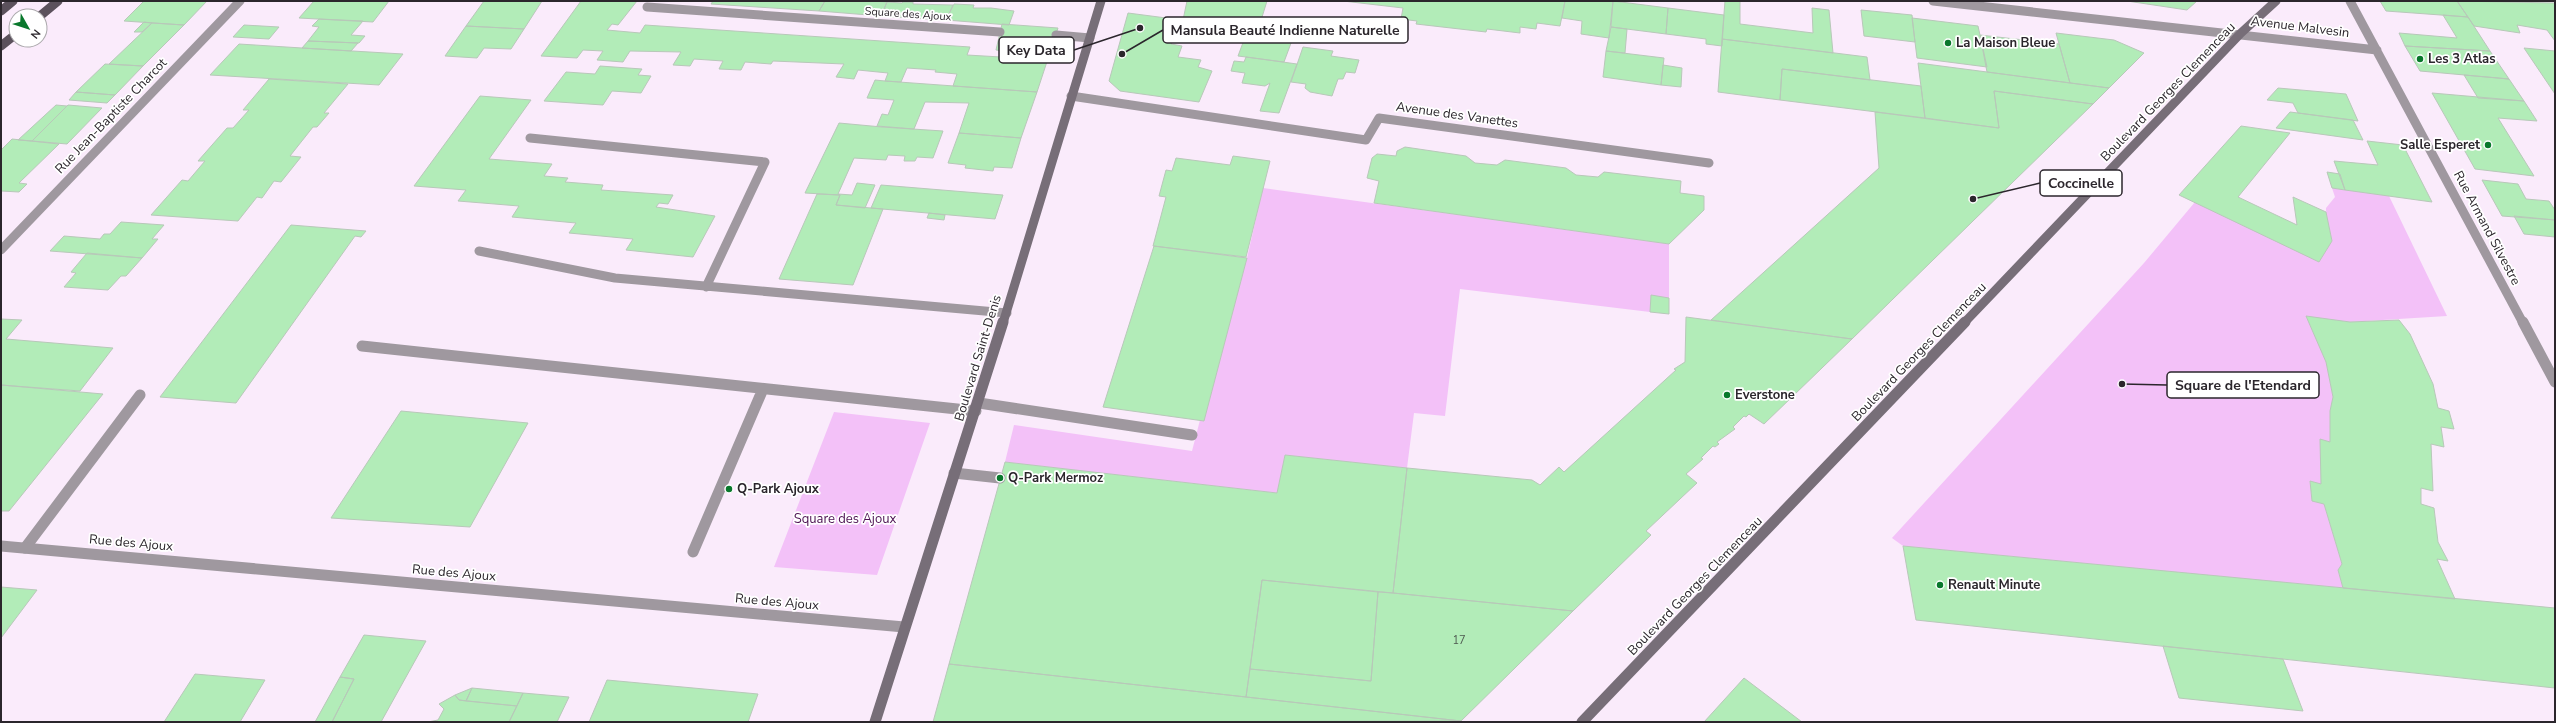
<svg xmlns="http://www.w3.org/2000/svg" width="2556" height="723" font-family="'Nunito Sans',sans-serif">
	<style>
		.green { fill: #f3c1f8 }
		.building { fill: #b2ecb8; stroke: #b8c8b9 }
		.lines { fill: none; stroke-linecap: round; stroke-linejoin: round }
		.service-far1 { stroke: #9f989f; stroke-width: 9 }
		.service { stroke: #9f989f; stroke-width: 11 }
		.minor-far1 { stroke: #9f989f; stroke-width: 9 }
		.minor { stroke: #9f989f; stroke-width: 11 }
		.secondary-far1 { stroke: #776e78; stroke-width: 9 }
		.secondary { stroke: #776e78; stroke-width: 11 }
		.primary { stroke: #5b515c; stroke-width: 9 }
		.poi-dot { fill: #09782c; stroke: #fff; stroke-width: 1.5 }
		.labels { text-anchor: middle; dominant-baseline: central; stroke-width: 3.5; stroke-linejoin: round; paint-order: stroke }
		.far-street-label { font-size: 11px; fill: #2b262c; stroke: #fff }
		.number-label { font-size: 11px; fill: #4d584f }
		.street-label { font-size: 13px; fill: #2b262c; stroke: #fff }
		.poi-label { font-size: 13px; font-weight: bold; fill: #2b262c; stroke: #fff; text-anchor: start }
		.park-label { font-size: 13px; fill: #4c1152; stroke: #fff }
		.leader { fill: none; stroke: #2b262c; stroke-width: 1.5 }
		.callout-dot { fill: #2b262c; stroke: #fff; stroke-width: 1.5 }
		.callout { fill: #fff; stroke: #2b262c; stroke-width: 1.5 }
		.callout-label { font-size: 14px; text-anchor: middle; font-weight: bold; fill: #2b262c }
	</style>
	<rect width="100%" height="100%" fill="#faebfb"/>
	<!-- green -->
	<path class="green" d="M1263 188 1669 244V298L1651 296 1650 312 1460 289 1445 416 1414 413 1407 468 1285 455 1277 493 1005 462 1014 425 1192 451 1200 420 1204 421 1247 258Z
		M2332 188 2389 196 2447 316 2350 322 2307 317 2326 362 2333 397 2330 411V442L2320 439 2321 484 2310 481 2312 501 2324 504 2342 564 2338 570 2343 588 1903 546 1892 538 2144 263 2195 202 2319 261 2332 241 2326 212V208L2335 197Z
		M834 412 930 423 877 575 774 567Z"/>
	<!-- building -->
	<path class="building" d="M144 1H207L184 25 124 21Z
		M314 1H389L373 22 299 18Z
		M484 1H542L524 29 466 26Z
		M581 1H637L618 25 612 24 607 30 640 33 645 25 970 47 967 55 1001 57 1003 51 996 50 1002 24 1058 28 1037 92 953 86 957 74 935 72 936 70 907 68 901 82 885 81 888 73 858 70 854 79 836 77 844 64 773 61 771 64 745 62 741 70 719 69 723 61 694 59 690 66 673 65 681 52 630 51 623 62 597 60 603 51 583 50 577 58 541 56Z
		M713 1H825L819 11 711 4Z
		M825 1H873L887 2 881 16 819 11Z
		M1187 1H1267L1258 30 1183 20Z
		M1343 1H1565L1560 26 1537 23 1536 29 1520 27V33L1487 29 1486 32 1416 24 1417 21 1401 19 1403 8Z
		M1565 1H1613L1609 38 1581 34 1582 21 1562 18Z
		M1613 1 1668 8 1666 34 1611 27Z
		M1725 1H1740V24L1813 33 1812 8 1829 10 1833 53 1722 39Z
		M2127 1H2197L2187 10Z
		M2380 1H2457L2468 17 2386 11Z
		M2457 1 2555 3V41L2547 30 2517 25 2520 33 2474 26Z
		M887 2 902 3 903 2H913V4L953 5 946 20 881 16Z
		M954 4 974 5 973 8H991L1014 11 1009 25 946 20Z
		M1668 8 1724 15 1722 46 1706 44V39L1666 34Z
		M1861 10 1912 15 1915 42 1864 36Z
		M1128 13 1220 25 1218 31 1224 32 1222 37 1178 30 1175 37 1181 38 1179 42 1174 41 1171 44 1182 46 1178 57 1201 60 1198 67 1212 71 1199 102 1120 91 1109 81Z
		M2443 15 2468 17 2490 51 2405 46 2399 33 2457 38Z
		M1912 18 1978 26 1987 67 1917 58Z
		M319 19 363 21 351 35 365 36 359 43 308 41 319 27 312 26Z
		M144 22 152 23 142 32H134Z
		M152 23 184 25 143 66 109 64Z
		M244 25 279 27 269 39 233 37Z
		M1220 25 1258 30 1294 35 1284 62 1246 57 1238 56 1244 40 1222 37 1224 32 1218 31Z
		M466 26 524 29 511 49 484 48 477 58 445 56Z
		M1611 27 1627 29 1625 53 1606 51Z
		M2056 33 2114 40 2144 53 2109 88 2070 83Z
		M1980 35 2059 44 2070 83 1987 72Z
		M1722 39 1867 57 1870 80 1782 69 1780 100 1718 92Z
		M308 41 358 43 351 51 302 48Z
		M239 44 302 48 403 54 379 85 210 75Z
		M2405 46 2490 51 2509 79 2420 71Z
		M1303 47 1333 51 1331 56 1359 60 1355 73 1346 72 1343 79H1338L1332 96 1310 92 1305 88 1306 84 1291 82Z
		M2524 48 2555 51V94Z
		M1606 51 1664 58 1661 85 1603 77Z
		M1246 57 1297 64 1279 113 1260 111 1270 83 1265 86 1242 83 1245 73 1231 71 1234 61 1244 62Z
		M1918 63 1987 72 2109 88 2093 104 1994 91 1999 128 1925 118Z
		M105 64 143 66 115 95 76 92Z
		M1663 65 1682 68 1681 87 1661 85Z
		M600 66 642 69 638 75 651 76 641 93 612 91 603 105 544 101 566 72 595 74Z
		M1782 69 1921 86 1925 118 1780 100Z
		M2464 75 2509 79 2524 101 2478 98Z
		M269 79 348 84 324 113H329L317 127H313L290 156 301 157 281 182 274 181 262 198 257 197 238 221 151 215 182 180 188 181 205 161H198L227 128H233L249 110H243Z
		M875 80 885 81 1037 92 1021 138 959 133 969 103 925 102 914 129 877 126 882 114 888 115 894 100 867 98Z
		M2278 88 2346 94 2358 121 2298 113 2293 103 2267 100Z
		M1994 91 2093 104 1852 339 1711 320 1879 168 1875 112 1999 128Z
		M76 92 115 95 107 103 69 100Z
		M2432 93 2524 101 2537 121 2498 118 2534 176 2475 169Z
		M480 96 531 100 489 159 552 164 544 176 568 178 565 182 603 185 601 190 673 195 668 204 659 203 656 207 715 216 693 257 626 250 633 239 569 233 576 223 512 217 519 206 458 201 466 190 414 186Z
		M56 105 67 106 32 141 18 140Z
		M68 105 102 108 67 144 32 141Z
		M2290 112 2353 120 2363 140 2276 128Z
		M839 123 882 127 943 131 933 158 917 157 915 161H904L905 156 888 155 886 160 854 158 838 194 852 195 857 183 875 185 865 208 836 205 840 195 805 193Z
		M2241 126 2290 133 2238 197 2297 225 2293 197 2326 212 2332 241 2319 262 2179 195Z
		M959 133 1021 138 1012 168 994 167 993 171 965 168 966 165 948 163Z
		M12 139 59 144 19 183 27 184 19 192 1 191V150Z
		M2367 141 2403 145 2432 202 2345 190 2334 161 2378 165Z
		M1405 147 1466 156 1475 163 1497 165 1505 160 1566 168 1576 175 1598 177 1604 172 1681 181 1680 193 1704 196V210L1669 244 1374 203 1379 181 1367 178 1372 158 1377 154 1396 156 1397 151Z
		M1233 156 1270 161 1246 257 1153 246 1166 197 1159 196 1166 170 1172 171 1176 158 1230 165Z
		M2327 172 2340 174 2345 190 2332 188Z
		M2482 180 2518 184 2526 199 2549 201 2555 210V220L2502 216Z
		M881 185 1003 195 995 219 871 208Z
		M817 194 840 195 836 205 883 209 853 285 779 279Z
		M929 213 945 215 944 220 927 218Z
		M2514 216 2555 220V237L2524 234Z
		M121 222 164 225 152 239H158L142 258 50 251 64 236 100 239 104 234H110Z
		M291 225 366 231 361 237 355 236 236 403 160 397Z
		M1154 246 1247 258 1204 421 1103 407Z
		M87 253 142 258 126 276H121L108 290 64 287 76 273 71 272Z
		M1651 295 1669 298V314L1650 312Z
		M2306 316 2350 322 2399 320 2410 334 2433 384 2438 408 2449 411 2454 429 2441 427 2444 447 2431 444 2433 491 2421 488V504L2434 508 2438 542 2448 561 2437 559 2455 599 2343 588 2338 570 2342 564 2324 504 2312 501 2310 481 2321 484 2320 439 2330 442V411L2333 397 2326 362Z
		M1686 317 1852 339 1764 424 1749 414 1746 417 1744 416 1733 427 1735 429 1717 442 1719 444 1715 447 1713 446 1701 458 1703 459 1686 474 1697 483 1646 531 1651 535 1573 611 1393 593 1407 468 1532 480 1540 485 1559 467 1564 472 1676 370 1674 369 1685 362Z
		M1 319 22 320 6 339 113 348 80 391 1 385Z
		M1 385 103 394 9 511H1Z
		M401 411 528 423 470 527 331 518Z
		M1285 455 1407 468 1393 593 1262 580 1246 697 949 664 1005 462 1277 493Z
		M1903 546 2555 608V688L1916 620Z
		M1262 580 1378 592 1371 681 1250 669Z
		M1 587 37 590 1 638Z
		M1378 592 1393 593 1573 611 1461 721 1246 697 1250 669 1371 681Z
		M364 635 426 641 381 722H332L354 679 340 677Z
		M2163 646 2283 659 2303 711 2179 698Z
		M949 664 1246 697 1461 721 933 722Z
		M195 674 265 680 240 722H164Z
		M340 677 354 679 332 722H315Z
		M1744 678 1802 722H1704Z
		M607 680 758 694 748 722H589Z
		M472 688 523 693 517 706 466 701Z
		M472 688 466 701 459 700 455 695Z
		M523 693 569 697 557 722H509Z
		M455 695 459 700 517 706 509 722H428L438 720 444 709 439 704Z"/>
	<g class="lines">
		<!-- service-far1 -->
		<path class="service-far1" d="M647 7 1000 32
			M1056 35 1090 38
			M530 138 765 162 706 287
			M479 251 615 278 1007 313"/>
		<!-- service -->
		<path class="service" d="M362 346 976 411
			M979 403 1192 435
			M954 473 1000 478
			M25 548 140 395
			M693 552 763 389"/>
		<!-- minor-far1 -->
		<path class="minor-far1" d="M1933 1 2377 50
			M2350 1 2523 323
			M1071 96 1366 140 1379 118 1709 163
			M1 250 240 1"/>
		<!-- minor -->
		<path class="minor" d="M2523 322 2555 382
			M1 546 904 627"/>
		<!-- secondary-far1 -->
		<path class="secondary-far1" d="M1003 323 1101 1
			M1964 323 2241 33 2276 1"/>
		<!-- secondary -->
		<path class="secondary" d="M875 722 1003 322
			M1582 722 1965 322"/>
		<!-- primary -->
		<path class="primary" d="M1 11 13 1
			M40 16 58 1
			M1 46 16 34"/>
	</g>
	<!-- markers -->
	<g class="poi-dot">
		<circle cx="1948" cy="43" r="4"/>
		<circle cx="2420" cy="59" r="4"/>
		<circle cx="2488" cy="145" r="4"/>
		<circle cx="1727" cy="395" r="4"/>
		<circle cx="1000" cy="478" r="4"/>
		<circle cx="729" cy="489" r="4"/>
		<circle cx="1940" cy="585" r="4"/>
	</g>
	<g class="labels">
		<!-- far-street labels -->
		<g class="far-street-label">
			<text transform="translate(908 14) rotate(4)">Square des Ajoux</text>
		</g>
		<!-- number labels -->
		<g class="number-label">
			<text x="1459" y="640">17</text>
		</g>
		<!-- street labels -->
		<g class="street-label">
			<text transform="translate(2300 27) rotate(7)">Avenue Malvesin</text>
			<text transform="translate(2168 92) rotate(-46)">Boulevard Georges Clemenceau</text>
			<text transform="translate(1457 115) rotate(8)">Avenue des Vanettes</text>
			<text transform="translate(111 116) rotate(-46)">Rue Jean-Baptiste Charcot</text>
			<text transform="translate(2487 228) rotate(62)">Rue Armand Silvestre</text>
			<text transform="translate(1919 352) rotate(-46)">Boulevard Georges Clemenceau</text>
			<text transform="translate(978 358) rotate(-73)">Boulevard Saint-Denis</text>
			<text transform="translate(131 543) rotate(5)">Rue des Ajoux</text>
			<text transform="translate(454 573) rotate(5)">Rue des Ajoux</text>
			<text transform="translate(1695 586) rotate(-46)">Boulevard Georges Clemenceau</text>
			<text transform="translate(777 602) rotate(5)">Rue des Ajoux</text>
		</g>
		<!-- poi labels -->
		<g class="poi-label">
			<text x="1956" y="43">La Maison Bleue</text>
			<text x="2428" y="59">Les 3 Atlas</text>
			<text x="2480" y="145" text-anchor="end">Salle Esperet</text>
			<text x="1735" y="395">Everstone</text>
			<text x="1008" y="478">Q-Park Mermoz</text>
			<text x="737" y="489">Q-Park Ajoux</text>
			<text x="1948" y="585">Renault Minute</text>
		</g>
		<!-- park labels -->
		<g class="park-label">
			<text x="845" y="519">Square des Ajoux</text>
		</g>
	</g>
	<!-- callouts -->
	<path class="leader" d="M1122 54L1163 30M1140 28L1074 50M1973 199L2040 183M2122 384L2167 385"/>
	<g class="callout-dot">
		<circle cx="1122" cy="54" r="4"/>
		<circle cx="1140" cy="28" r="4"/>
		<circle cx="1973" cy="199" r="4"/>
		<circle cx="2122" cy="384" r="4"/>
	</g>
	<g class="callout">
		<rect x="1163" y="17" width="245" height="26" rx="4"/>
		<rect x="999" y="37" width="75" height="26" rx="4"/>
		<rect x="2040" y="170" width="82" height="26" rx="4"/>
		<rect x="2167" y="372" width="152" height="26" rx="4"/>
	</g>
	<g class="callout-label">
		<text x="1285" y="35">Mansula Beauté Indienne Naturelle</text>
		<text x="1036" y="55">Key Data</text>
		<text x="2081" y="188">Coccinelle</text>
		<text x="2243" y="390">Square de l'Etendard</text>
	</g>
	<!-- border -->
	<rect width="2556" height="723" fill="none" stroke="#2b262c" stroke-width="4"/>
	<!-- north arrow -->
	<g transform="translate(28 28) rotate(129)"><circle r="19" fill="#ffffff" stroke="#aaa8ab"/>
	<path d="M0-3L7 15L0 10L-7 15Z" fill="#09782c"/>
	<text y="-6" font-size="11" font-weight="bold" text-anchor="middle" fill="#2b262c">N</text>
	</g>
</svg>
